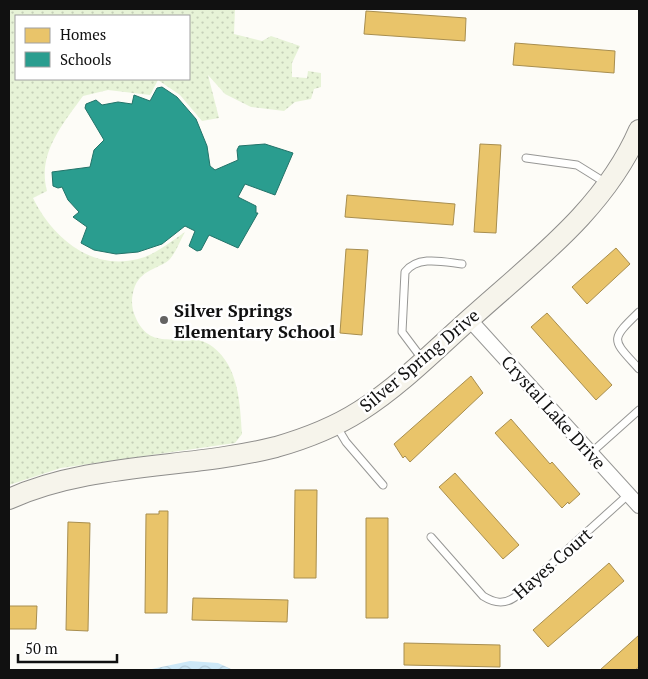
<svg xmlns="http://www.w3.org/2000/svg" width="648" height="679" font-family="'PT Serif',serif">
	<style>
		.grass { fill: url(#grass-dots); fill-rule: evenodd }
		.water { fill: url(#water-waves) }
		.homes { fill: #e9c46a; stroke: #a88e4f }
		.schools { fill: #2a9d8f; stroke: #227369 }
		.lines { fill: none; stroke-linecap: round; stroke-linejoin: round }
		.lane-casing { stroke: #979795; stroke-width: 9 }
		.street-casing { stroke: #979795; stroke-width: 16 }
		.secondary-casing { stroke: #8e8d8b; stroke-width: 22 }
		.lane { stroke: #fffffe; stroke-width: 7 }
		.street { stroke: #fffffe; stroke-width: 14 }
		.secondary { stroke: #f6f4eb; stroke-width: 20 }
		.poi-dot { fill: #646362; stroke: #fff; stroke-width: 2 }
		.labels { text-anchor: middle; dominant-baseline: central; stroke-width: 5; stroke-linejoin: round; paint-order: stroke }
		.poi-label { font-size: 18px; font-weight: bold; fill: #111; stroke: #fff; text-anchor: start }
		.street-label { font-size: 18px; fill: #111; stroke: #fff }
	</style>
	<defs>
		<pattern id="grass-dots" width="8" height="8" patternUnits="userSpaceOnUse" patternTransform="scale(1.25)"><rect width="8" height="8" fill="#e7f3d7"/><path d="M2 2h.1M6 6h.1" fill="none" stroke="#c5cfb8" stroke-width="1.8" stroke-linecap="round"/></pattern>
		<pattern id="water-waves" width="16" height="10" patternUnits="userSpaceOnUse" patternTransform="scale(1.25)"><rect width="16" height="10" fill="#cde8f7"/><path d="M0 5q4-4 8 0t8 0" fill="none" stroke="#afc6d3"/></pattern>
	</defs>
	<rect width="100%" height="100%" fill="#fdfcf7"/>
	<!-- grass -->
	<path class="grass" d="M9 9H235L234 34 262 41 271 36 300 46 292 63V77L307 78 308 71 321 73V87L314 89 311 99 295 102 284 111 251 107 225 94 208 75 219 118 202 121 180 95 158 80 150 95 108 90 83 96C62 125 37 154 47 191L33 198C52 237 91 271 138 259 155 255 170 242 185 232 180 241 176 252 170 259 162 268 143 268 135 286 131 296 131 307 135 316 152 358 187 326 213 347 239 367 240 404 242 434L235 443 61 468 9 485ZM16 16H189V79H16Z"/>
	<!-- water -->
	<path class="water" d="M190 661 218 663 231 669 248 670H147Z"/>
	<!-- homes -->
	<path class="homes" d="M366 11 466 18 465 41 364 34Z
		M515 43 615 51 614 73 513 65Z
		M480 144 501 145 496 233 474 232Z
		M347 195 455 204 453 225 345 217Z
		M616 248 630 264 587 304 572 287Z
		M346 249 368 250 362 335 340 333Z
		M547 313 612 385 596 400 531 327Z
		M471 376 483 393 410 462 405 456 403 458 394 444Z
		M511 419 550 464 552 462 580 494 569 504 568 502 562 508 495 433Z
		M455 473 519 545 503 559 439 487Z
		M295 490H317L316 578H294Z
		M159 511H168L167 613H145L146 514H159Z
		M366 518H388V618H366Z
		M68 522 90 523 88 631 66 630Z
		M609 563 624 581 548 647 533 630Z
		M193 598 288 600 287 622 192 620Z
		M9 606H37L36 629H9Z
		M639 635V667L635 670H600Z
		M404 643 500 645V667L404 665Z"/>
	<!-- schools -->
	<path class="schools" d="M162 87 177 97 196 119 207 146 210 166 215 170 238 160 237 150 239 146 265 144 293 153 275 195 245 184 238 197 256 206V213H258L238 248 209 235 201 250 197 251 189 246 195 231 185 226 162 244 138 252 116 254 94 250 81 243 87 227 73 217 79 212 68 200 62 187 58 188 53 186 52 172 90 167 94 150 104 140 85 108 86 104 96 100 102 105 118 102 132 104 134 95 150 101 157 88Z"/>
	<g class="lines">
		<defs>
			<path id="lane" d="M526 158 577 165 606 183
				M639 312C609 341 612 339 639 369
				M423 360 402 332 405 272C418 255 444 262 462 264
				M337 427 346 442 383 485
				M592 452 639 410
				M431 537 483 596C494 603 504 605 515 597L629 494"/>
			<path id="street" d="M469 319 639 506"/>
			<path id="secondary" d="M9 499C91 462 189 469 276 447 304 439 335 427 360 411 401 385 436 349 472 317 534 261 605 209 639 130"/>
		</defs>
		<!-- lane casing -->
		<use href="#lane" class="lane-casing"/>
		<!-- street casing -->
		<use href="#street" class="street-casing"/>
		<!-- secondary casing -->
		<use href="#secondary" class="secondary-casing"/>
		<!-- lane -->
		<use href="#lane" class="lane"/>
		<!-- street -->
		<use href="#street" class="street"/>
		<!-- secondary -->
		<use href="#secondary" class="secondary"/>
	</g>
	<!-- markers -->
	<circle class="poi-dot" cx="164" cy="320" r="5"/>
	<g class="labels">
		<!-- poi labels -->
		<g class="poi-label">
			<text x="174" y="310">Silver Springs<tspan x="174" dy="21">Elementary School</tspan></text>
		</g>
		<!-- street labels -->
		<g class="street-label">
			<text transform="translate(419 360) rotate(-40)">Silver Spring Drive</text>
			<text transform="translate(554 412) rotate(48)">Crystal Lake Drive</text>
			<text transform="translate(552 563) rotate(-41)">Hayes Court</text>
		</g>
	</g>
	<!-- border -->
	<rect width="648" height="679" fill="none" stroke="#111111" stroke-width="20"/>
	<!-- legend -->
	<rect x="15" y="15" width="175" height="65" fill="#ffffff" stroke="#a0a0a0"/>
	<rect x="25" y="28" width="25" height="15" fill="#e9c46a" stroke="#a0a0a0"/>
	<text x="60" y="40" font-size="15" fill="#111111">Homes</text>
	<rect x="25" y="52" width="25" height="15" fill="#2a9d8f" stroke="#a0a0a0"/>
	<text x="60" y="65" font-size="15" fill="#111111">Schools</text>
	<!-- scale -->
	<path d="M18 654v8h99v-8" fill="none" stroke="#111111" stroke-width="2.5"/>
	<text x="25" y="654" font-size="15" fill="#111111" stroke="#ffffff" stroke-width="4" paint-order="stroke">50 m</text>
</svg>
